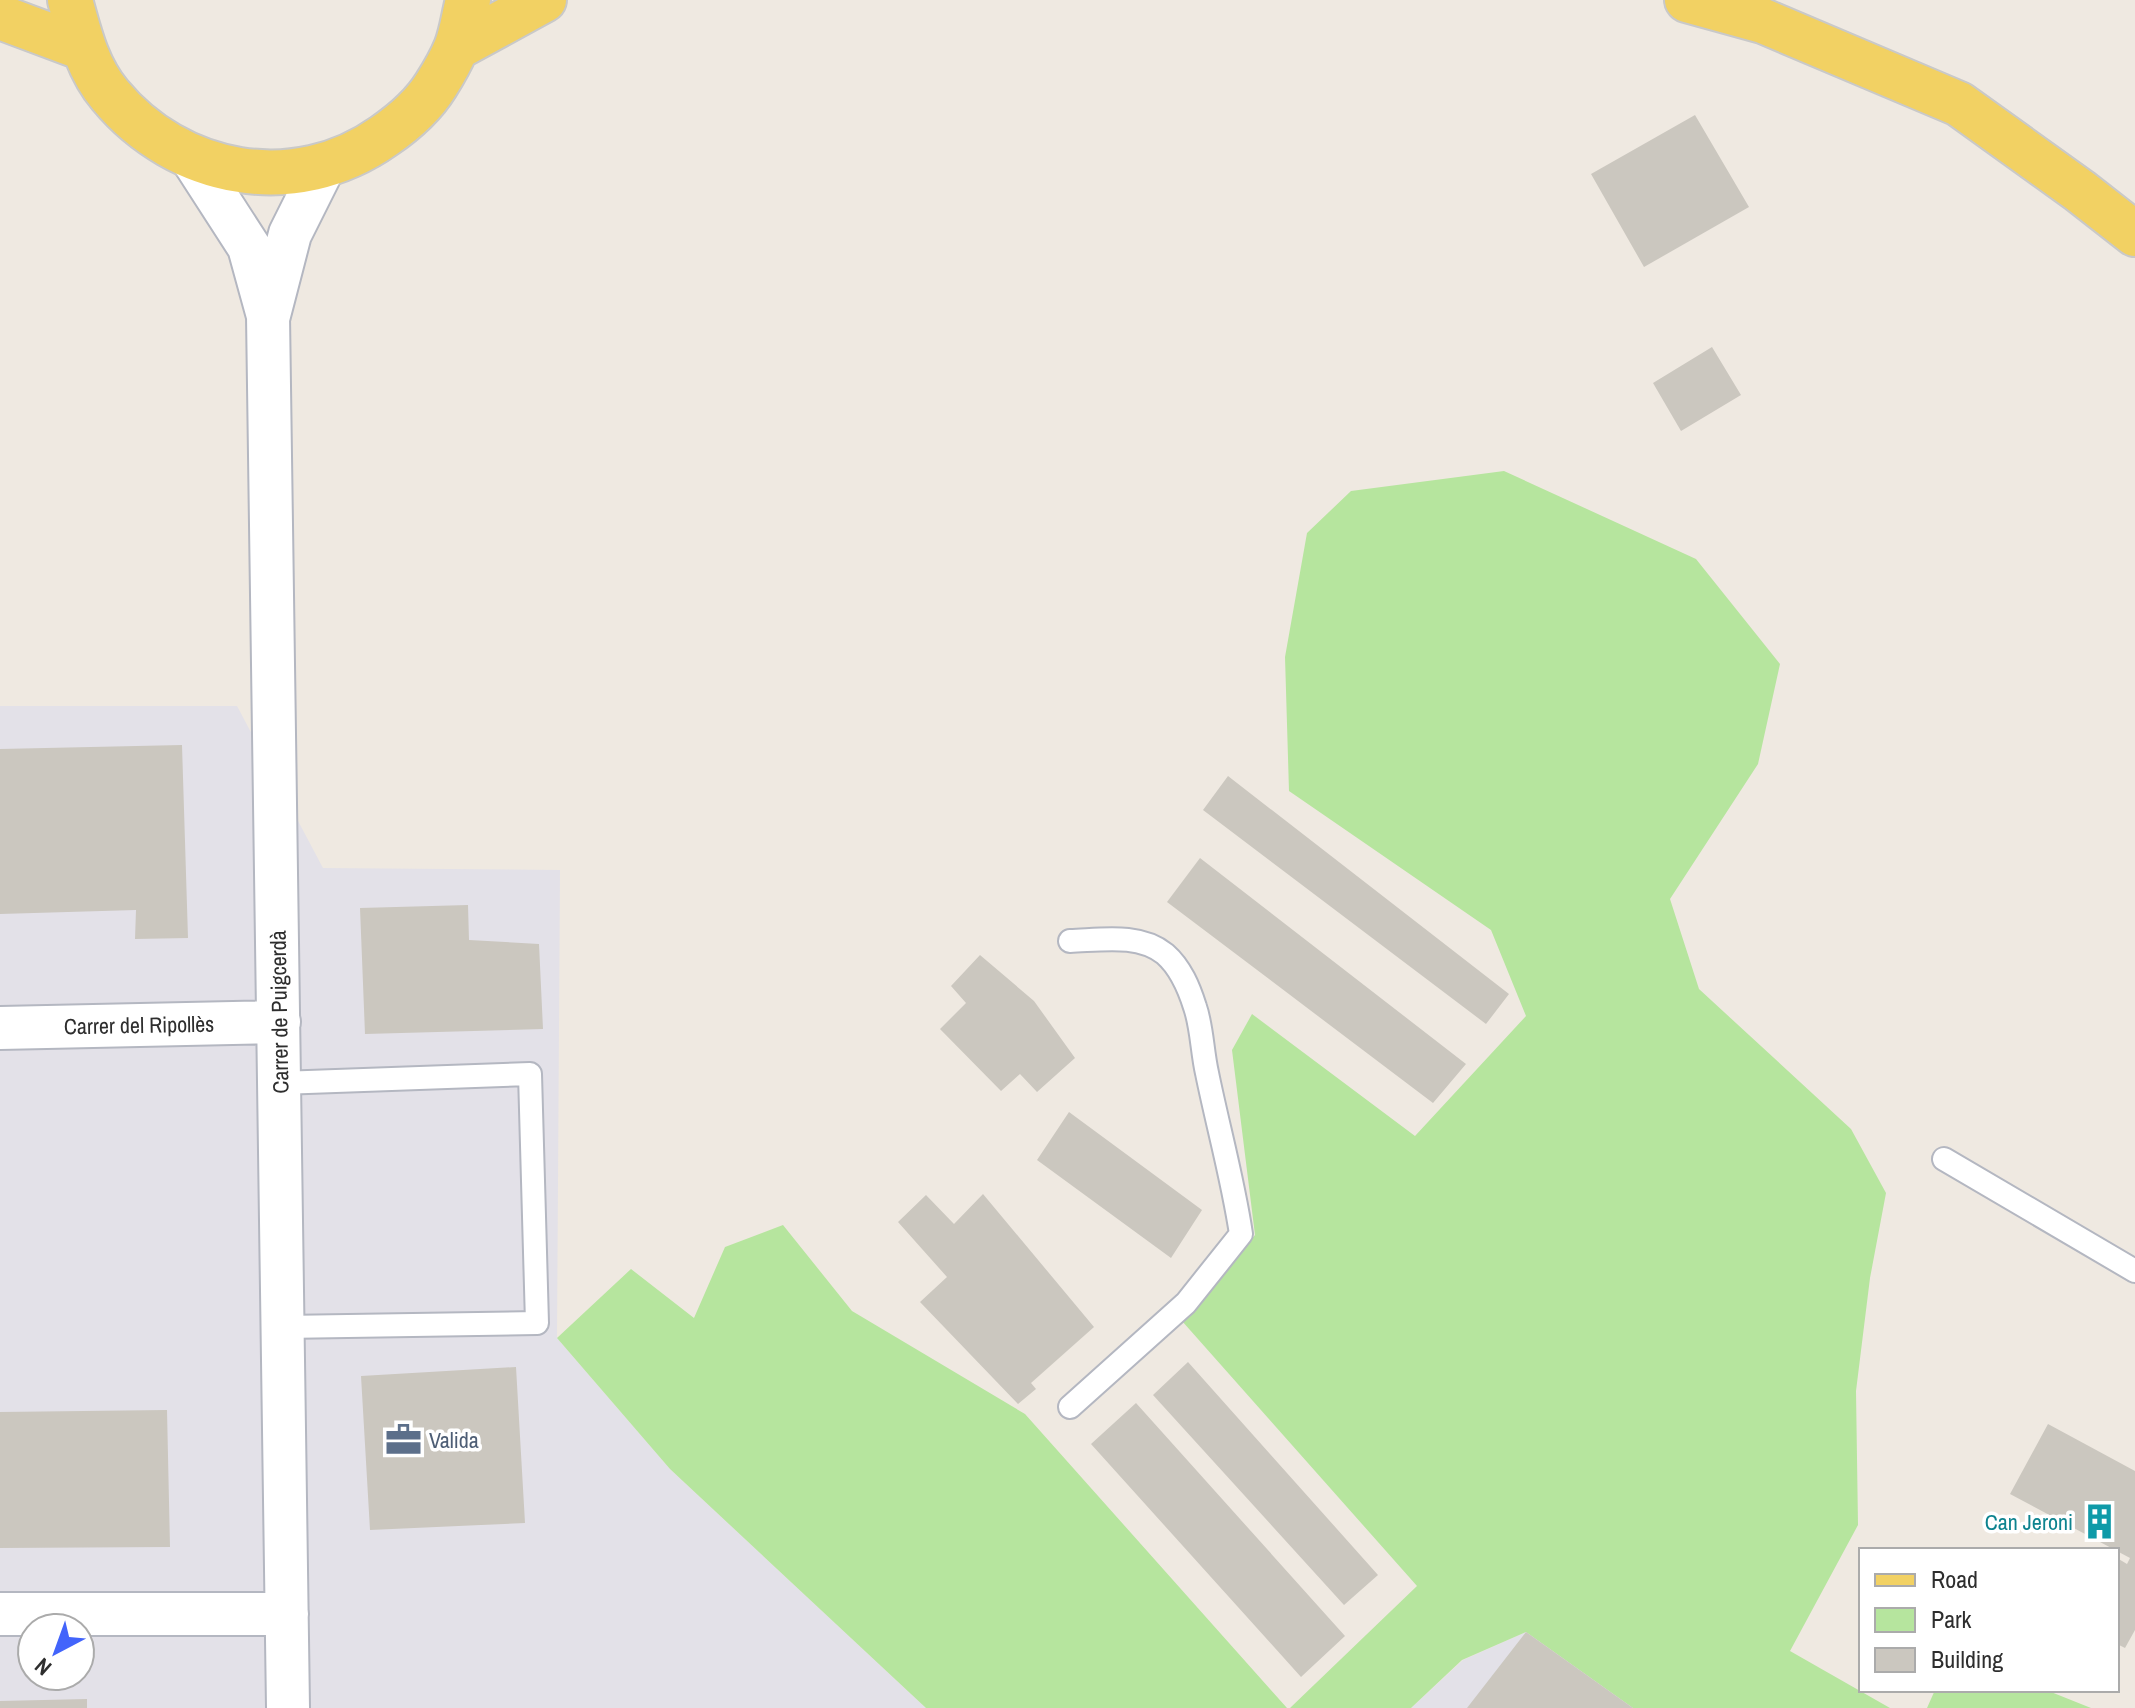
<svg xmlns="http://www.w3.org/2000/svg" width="2135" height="1708" font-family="'Archivo Narrow',sans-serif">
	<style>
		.industrial { fill: #e3e1e8; fill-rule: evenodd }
		.green { fill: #b6e59e }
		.building { fill: #cbc7bf }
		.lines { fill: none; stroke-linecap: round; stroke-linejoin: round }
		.service-casing { stroke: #b4b7c1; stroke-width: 26 }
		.minor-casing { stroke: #b4b7c1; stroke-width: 46 }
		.primary-casing { stroke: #c9c9c9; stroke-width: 48 }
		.service { stroke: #fff; stroke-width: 22 }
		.minor { stroke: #fff; stroke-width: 42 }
		.primary { stroke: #f2d163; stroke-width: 44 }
		.labels { text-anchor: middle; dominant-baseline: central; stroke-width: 7; stroke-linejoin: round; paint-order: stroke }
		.street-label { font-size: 22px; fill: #2e2e2e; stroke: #fff }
		.service-label { font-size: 22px; fill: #4e5e75; stroke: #fff; text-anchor: start }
		.culture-label { font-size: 22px; fill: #0d838f; stroke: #fff; text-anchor: end }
	</style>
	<rect width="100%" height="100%" fill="#efe9e1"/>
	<!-- industrial -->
	<path class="industrial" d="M0 706H237L323 868 560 870 557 1338 670 1469 926 1708H0ZM32 1628H80V1676H32Z
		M1526 1632 1633 1708H1411L1463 1660Z"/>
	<!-- green -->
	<path class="green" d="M1504 471 1696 559 1780 664 1758 764 1670 899 1699 989 1851 1129 1886 1193 1870 1278 1856 1391 1858 1525 1790 1651 1890 1708H1633L1526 1632 1462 1660 1411 1708H1290L1417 1586 1182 1321 1255 1235 1232 1050 1252 1014 1415 1136 1526 1016 1491 930 1289 791 1285 657 1307 533 1351 491Z
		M783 1225 852 1311 1025 1414 1287 1708H926L670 1469 557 1338 631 1269 694 1318 725 1247Z
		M1935 1690H2046L2091 1708H1927Z"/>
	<!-- building -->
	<path class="building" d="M1695 115 1749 207 1644 267 1591 174Z
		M1712 347 1741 395 1681 431 1653 383Z
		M182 745 188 938 135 939 136 910 0 914V749Z
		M1228 776 1509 994 1486 1024 1203 810Z
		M1200 858 1466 1064 1433 1103 1167 902Z
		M468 905 469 940 539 944 543 1029 365 1034 360 908Z
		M980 955 1034 1001 1075 1058 1037 1092 1020 1074 1001 1091 940 1029 966 1003 951 986Z
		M1069 1112 1202 1210 1171 1258 1037 1160Z
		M983 1194 1094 1327 1031 1383 1036 1389 1018 1404 920 1302 947 1277 898 1222 926 1195 954 1224Z
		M1188 1362 1378 1575 1344 1605 1153 1395Z
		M516 1367 525 1523 370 1530 361 1376Z
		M1136 1403 1345 1636 1301 1677 1091 1444Z
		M167 1410 170 1547 0 1548V1412Z
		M2048 1424 2135 1471V1630L2125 1648 2117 1644V1558L2127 1564 2130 1558 2010 1494Z
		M1526 1632 1633 1708H1467Z
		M87 1699V1708H0V1701Z"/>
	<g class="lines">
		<defs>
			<path id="service" d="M1070 941C1101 940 1139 933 1165 954 1181 968 1189 988 1195 1007 1202 1027 1202 1051 1207 1073 1218 1127 1233 1180 1241 1234L1186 1303 1070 1407
				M280 1083 530 1074 537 1323 283 1327
				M1944 1159 2135 1271"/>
			<path id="minor" d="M191 157 249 247 268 316 288 1708
				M269 315 290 234 324 166
				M0 1028 279 1022
				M0 1614H287"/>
			<path id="primary" d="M70 0C79 33 87 68 110 95 178 177 295 199 384 136 403 123 423 106 436 85 443 74 451 60 456 48 462 33 464 15 468 0
				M1687 0 1763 21 1959 104 2080 191 2135 234
				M0 17 83 48
				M456 48 544 0"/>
		</defs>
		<!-- service casing -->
		<use href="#service" class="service-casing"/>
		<!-- minor casing -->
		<use href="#minor" class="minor-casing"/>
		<!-- primary casing -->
		<use href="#primary" class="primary-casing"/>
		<!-- service -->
		<use href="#service" class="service"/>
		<!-- minor -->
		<use href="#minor" class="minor"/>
		<!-- primary -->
		<use href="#primary" class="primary"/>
	</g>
	<!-- icons -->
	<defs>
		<symbol id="office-bare" viewBox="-9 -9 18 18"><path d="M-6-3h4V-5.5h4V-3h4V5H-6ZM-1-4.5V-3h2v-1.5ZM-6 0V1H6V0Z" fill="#5c6f8a" stroke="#fff" stroke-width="2.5" paint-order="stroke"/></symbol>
		<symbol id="building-bare" viewBox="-9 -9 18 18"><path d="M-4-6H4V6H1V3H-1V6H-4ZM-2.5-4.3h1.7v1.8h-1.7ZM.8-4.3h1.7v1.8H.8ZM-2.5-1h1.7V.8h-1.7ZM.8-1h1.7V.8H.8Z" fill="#0f9aa8" stroke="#fff" stroke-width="2.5" paint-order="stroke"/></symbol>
	</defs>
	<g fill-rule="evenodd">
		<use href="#office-bare" x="378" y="1414" width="51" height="51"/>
		<use href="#building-bare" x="2074" y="1496" width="51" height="51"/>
	</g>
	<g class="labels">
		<!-- street labels -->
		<g class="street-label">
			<text transform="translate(279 1012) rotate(-91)">Carrer de Puigcerdà</text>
			<text transform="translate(139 1025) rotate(-1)">Carrer del Ripollès</text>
		</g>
		<!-- service labels -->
		<g class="service-label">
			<text x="429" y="1440">Valida</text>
		</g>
		<!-- culture labels -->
		<g class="culture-label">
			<text x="2073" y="1522">Can Jeroni</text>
		</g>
	</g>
	<!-- legend -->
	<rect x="1859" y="1548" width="260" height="144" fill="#ffffff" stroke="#ababab" stroke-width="2"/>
	<rect x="1875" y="1574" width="40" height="12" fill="#f2d163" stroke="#ababab" stroke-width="2"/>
	<text x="1931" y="1588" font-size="24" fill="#2e2e2e">Road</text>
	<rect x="1875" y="1608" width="40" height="24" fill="#b6e59e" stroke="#ababab" stroke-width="2"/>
	<text x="1931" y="1628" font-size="24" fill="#2e2e2e">Park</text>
	<rect x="1875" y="1648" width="40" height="24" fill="#cbc7bf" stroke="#ababab" stroke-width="2"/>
	<text x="1931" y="1668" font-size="24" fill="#2e2e2e">Building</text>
	<!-- north arrow -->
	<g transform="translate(56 1652) rotate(221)"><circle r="38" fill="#ffffff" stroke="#ababab" stroke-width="2"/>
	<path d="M0-6L14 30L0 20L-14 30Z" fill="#4264fb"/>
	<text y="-12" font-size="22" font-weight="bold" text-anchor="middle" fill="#2e2e2e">N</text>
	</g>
</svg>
